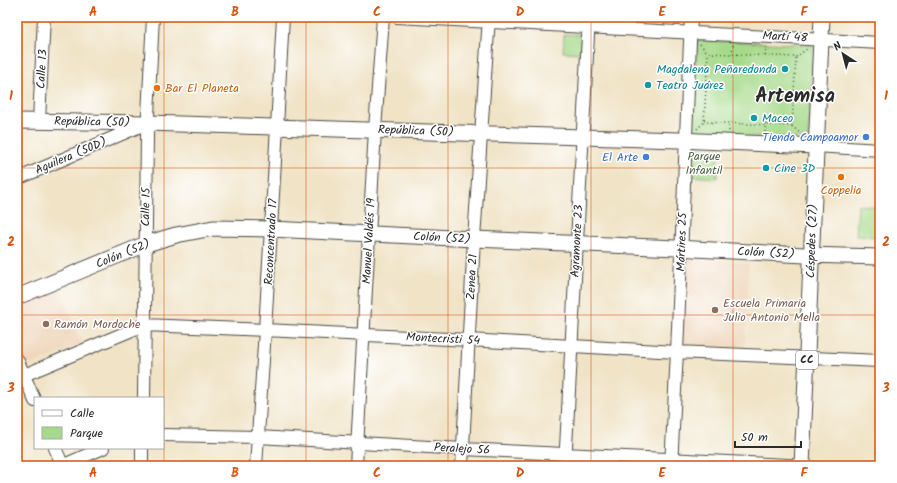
<svg xmlns="http://www.w3.org/2000/svg" width="897" height="483" font-family="Kalam,sans-serif">
	<style>
		.built { fill: #efd6bb }
		.park { fill: #a6d989; stroke: #68825a }
		.lines { fill: none; stroke-linecap: round; stroke-linejoin: round }
		.minor-casing { stroke: #494742; stroke-width: 14 }
		.major-casing { stroke: #494742; stroke-width: 17 }
		.path { stroke: #494742; stroke-width: 1.5; stroke-dasharray: 1 3; stroke-linecap: butt }
		.minor { stroke: #fff; stroke-width: 12 }
		.major { stroke: #fff; stroke-width: 15 }
		.grid { fill: none; stroke: #d5540f; stroke-width: 1; stroke-opacity: 0.55 }
		.culture-dot { fill: #0f9aa8; stroke: #fff; stroke-width: 1.5 }
		.food-dot { fill: #e8710a; stroke: #fff; stroke-width: 1.5 }
		.shop-dot { fill: #3f7fe0; stroke: #fff; stroke-width: 1.5 }
		.education-dot { fill: #8d6e63; stroke: #fff; stroke-width: 1.5 }
		.labels { text-anchor: middle; dominant-baseline: central; stroke-width: 3; stroke-linejoin: round; paint-order: stroke }
		.shield { fill: #fff; stroke: #6b6b6b; stroke-width: 1 }
		.shield-label { font-size: 11px; font-weight: bold; fill: #2b2b2b }
		.street-label { font-size: 12px; fill: #2b2b2b; stroke: #fff }
		.culture-label { font-size: 12px; fill: #0d838f; stroke: #fff; text-anchor: start }
		.food-label { font-size: 12px; fill: #c56008; stroke: #fff; text-anchor: start }
		.shop-label { font-size: 12px; fill: #366cbe; stroke: #fff; text-anchor: end }
		.park-label { font-size: 12px; fill: #505f47; stroke: #fff }
		.education-label { font-size: 12px; fill: #785e54; stroke: #fff; text-anchor: start }
		.town-label { font-size: 20px; font-weight: bold; fill: #2b2b2b; stroke: #fff }
		.neatline { fill: none; stroke: #d5540f; stroke-width: 1.5 }
		.grid-label { font-size: 13px; text-anchor: middle; font-weight: bold; fill: #d5540f }
	</style>
	<rect width="100%" height="100%" fill="#fff"/>
	<filter id="ink" filterUnits="userSpaceOnUse"><feTurbulence type="fractalNoise" baseFrequency=".025" numOctaves="2"/><feDisplacementMap in="SourceGraphic" scale="8" xChannelSelector="R" yChannelSelector="G"/><feConvolveMatrix kernelMatrix="1 2 1 2 8 2 1 2 1" color-interpolation-filters="sRGB"/></filter>
	<filter id="wash" filterUnits="userSpaceOnUse"><feTurbulence type="fractalNoise" baseFrequency=".012" numOctaves="4" result="noise"/><feDisplacementMap in="SourceGraphic" scale="16" xChannelSelector="R" yChannelSelector="G"/><feGaussianBlur stdDeviation="0.9" result="paint"/><feColorMatrix in="noise" values="0 0 0 0 0 0 0 0 0 0 0 0 0 0 0 0 0 1.4 0 .05"/><feComposite in="paint" operator="in"/></filter>
	<g filter="url(#wash)">
		<rect width="100%" height="100%" fill="#f0e3c6"/>
		<!-- built -->
		<path class="built" d="M686 259 749 262 745 350 709 346 682 345Z
			M59 287 83 344 25 367 17 346V304Z"/>
		<!-- park -->
		<path class="park" d="M564 34 582 35 581 53 563 52Z
			M697 40 813 45 808 139 692 134Z
			M692 148 718 150 717 178 690 176Z
			M858 205 878 207 876 237 856 236Z"/>
	</g>
	<g filter="url(#ink)">
		<g class="lines">
			<defs>
				<path id="minor" d="M397 17C558 26 719 33 880 43
					M39 121 44 17
					M815 146 880 150
					M17 179 145 124
					M17 359 35 401
					M17 378 144 325 265 330 469 340 677 352 880 361
					M144 398 147 135 153 17
					M163 435 258 437 463 449 808 466
					M55 448 63 466
					M62 466 103 448
					M142 466V448
					M256 466 265 330 277 127 283 17
					M356 466 375 130 383 17
					M462 466 474 239 489 17
					M565 466 589 17
					M671 466 677 352 691 17"/>
				<path id="major" d="M17 121 148 123 678 140 815 146
					M17 297 146 244 176 235 213 228 271 229 474 239 676 248 805 255 880 257
					M802 466 822 17"/>
			</defs>
			<!-- minor casing -->
			<use href="#minor" class="minor-casing"/>
			<!-- major casing -->
			<use href="#major" class="major-casing"/>
			<!-- path -->
			<path class="path" d="M700 44 708 53
				M732 54 733 44
				M765 56 766 46
				M796 57 807 49
				M698 88H706
				M776 93H808
				M792 126 801 134
				M697 129 704 122 708 53 796 57 792 126 704 122
				M729 131V123
				M765 132 766 116"/>
			<!-- minor -->
			<use href="#minor" class="minor"/>
			<!-- major -->
			<use href="#major" class="major"/>
		</g>
	</g>
	<!-- grid -->
	<path class="grid" d="M164 17V466M306 17V466M448 17V466M591 17V466M733 17V466M17 168H880M17 315H880"/>
	<!-- markers -->
	<g class="culture-dot">
		<circle cx="785" cy="69" r="4"/>
		<circle cx="648" cy="85" r="4"/>
		<circle cx="754" cy="118" r="4"/>
		<circle cx="766" cy="168" r="4"/>
	</g>
	<g class="food-dot">
		<circle cx="157" cy="88" r="4"/>
		<circle cx="841" cy="177" r="4"/>
	</g>
	<g class="shop-dot">
		<circle cx="866" cy="137" r="4"/>
		<circle cx="646" cy="157" r="4"/>
	</g>
	<g class="education-dot">
		<circle cx="715" cy="310" r="4"/>
		<circle cx="46" cy="324" r="4"/>
	</g>
	<g class="labels">
		<!-- shield labels -->
		<rect class="shield" x="796" y="351" width="22" height="18" rx="3"/>
		<g class="shield-label">
			<text x="807" y="360">CC</text>
		</g>
		<!-- street labels -->
		<g class="street-label">
			<text transform="translate(785 37) rotate(3)">Martí 48</text>
			<text transform="translate(42 69) rotate(-87)">Calle 13</text>
			<text transform="translate(92 122) rotate(1)">República (50)</text>
			<text transform="translate(416 131) rotate(2)">República (50)</text>
			<text transform="translate(71 156) rotate(-23)">Aguilera (50D)</text>
			<text transform="translate(146 207) rotate(-89)">Calle 15</text>
			<text transform="translate(442 238) rotate(3)">Colón (52)</text>
			<text transform="translate(369 241) rotate(-87)">Manuel Valdés 19</text>
			<text transform="translate(577 241) rotate(-87)">Agramonte 23</text>
			<text transform="translate(812 241) rotate(-88)">Céspedes (27)</text>
			<text transform="translate(271 242) rotate(-87)">Reconcentrado 17</text>
			<text transform="translate(682 242) rotate(-88)">Mártires 25</text>
			<text transform="translate(766 253) rotate(3)">Colón (52)</text>
			<text transform="translate(123 254) rotate(-22)">Colón (52)</text>
			<text transform="translate(472 277) rotate(-87)">Zenea 21</text>
			<text transform="translate(443 339) rotate(3)">Montecristi 54</text>
			<text transform="translate(462 449) rotate(3)">Peralejo 56</text>
		</g>
		<!-- culture labels -->
		<g class="culture-label">
			<text x="777" y="69" text-anchor="end">Magdalena Peñaredonda</text>
			<text x="656" y="85">Teatro Juárez</text>
			<text x="762" y="118">Maceo</text>
			<text x="774" y="168">Cine 3D</text>
		</g>
		<!-- food labels -->
		<g class="food-label">
			<text x="165" y="88">Bar El Planeta</text>
			<text x="841" y="190" text-anchor="middle">Coppelia</text>
		</g>
		<!-- shop labels -->
		<g class="shop-label">
			<text x="858" y="137">Tienda Campoamor</text>
			<text x="638" y="157">El Arte</text>
		</g>
		<!-- park labels -->
		<g class="park-label">
			<text x="704" y="156">Parque<tspan x="704" dy="14">Infantil</tspan></text>
		</g>
		<!-- education labels -->
		<g class="education-label">
			<text x="723" y="303">Escuela Primaria<tspan x="723" dy="14">Julio Antonio Mella</tspan></text>
			<text x="54" y="324">Ramón Mordoche</text>
		</g>
		<!-- town labels -->
		<g class="town-label">
			<text x="795" y="97">Artemisa</text>
		</g>
	</g>
	<!-- margin -->
	<rect width="897" height="483" fill="none" stroke="#fff" stroke-width="44"/>
	<!-- legend -->
	<rect x="34" y="397" width="130" height="52" fill="#ffffff" stroke="#aaaaaa"/>
	<rect x="42" y="410" width="20" height="6" fill="#ffffff" stroke="#aaaaaa"/>
	<text x="70" y="417" font-size="12" fill="#2b2b2b">Calle</text>
	<rect x="42" y="427" width="20" height="12" fill="#a6d989" stroke="#aaaaaa"/>
	<text x="70" y="437" font-size="12" fill="#2b2b2b">Parque</text>
	<!-- north arrow -->
	<g transform="translate(843 54) rotate(324)" stroke="#ffffff" stroke-width="3" paint-order="stroke">
	<path d="M0-3L7 15L0 10L-7 15Z" fill="#2b2b2b"/>
	<text y="-6" font-size="11" font-weight="bold" text-anchor="middle" fill="#2b2b2b">N</text>
	</g>
	<!-- scale -->
	<path d="M735 441v6h66v-6" fill="none" stroke="#2b2b2b" stroke-width="2"/>
	<text x="741" y="441" font-size="12" fill="#2b2b2b" stroke="#ffffff" stroke-width="3" paint-order="stroke">50 m</text>
	<rect x="22" y="22" width="853" height="439" class="neatline"/>
	<g class="grid-label">
		<text x="93" y="16">A</text>
		<text x="235" y="16">B</text>
		<text x="377" y="16">C</text>
		<text x="520" y="16">D</text>
		<text x="662" y="16">E</text>
		<text x="804" y="16">F</text>
		<text x="11" y="100">1</text>
		<text x="886" y="100">1</text>
		<text x="11" y="246">2</text>
		<text x="886" y="246">2</text>
		<text x="11" y="392">3</text>
		<text x="886" y="392">3</text>
		<text x="93" y="477">A</text>
		<text x="235" y="477">B</text>
		<text x="377" y="477">C</text>
		<text x="520" y="477">D</text>
		<text x="662" y="477">E</text>
		<text x="804" y="477">F</text>
	</g>
</svg>
